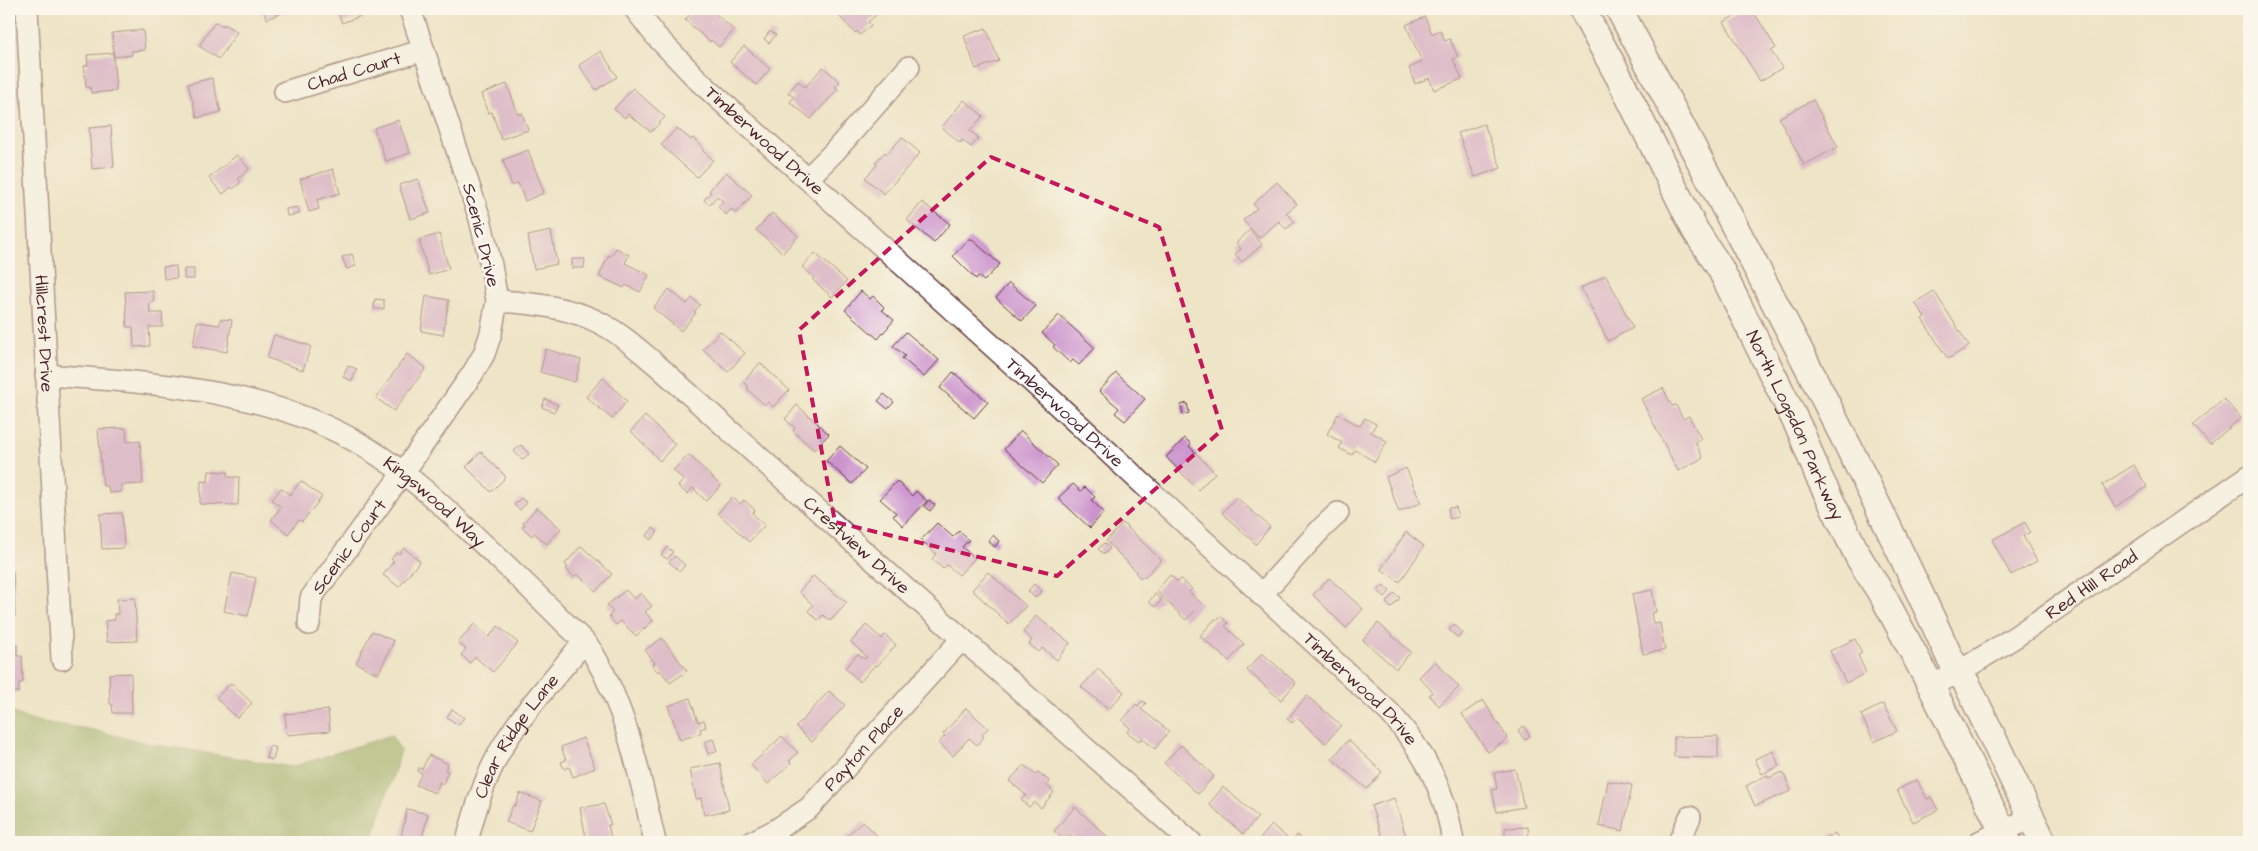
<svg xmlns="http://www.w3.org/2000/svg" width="2258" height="851" font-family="'Architects Daughter',sans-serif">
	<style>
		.forest { fill: #8aa658; stroke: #6a6242 }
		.building { fill: #cb92cd }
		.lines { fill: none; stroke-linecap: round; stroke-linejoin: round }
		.minor-casing { stroke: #633d42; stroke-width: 24 }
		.major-casing { stroke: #633d42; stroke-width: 29 }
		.minor { stroke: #fff; stroke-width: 21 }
		.major { stroke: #fff; stroke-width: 26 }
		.marked { fill: none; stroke: #c2185b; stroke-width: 4; stroke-dasharray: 10 6; stroke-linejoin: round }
		.labels { text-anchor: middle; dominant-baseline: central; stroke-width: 5; stroke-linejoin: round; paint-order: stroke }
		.street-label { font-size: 18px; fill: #4a1f2b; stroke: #fbf7ec }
	</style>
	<rect width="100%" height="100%" fill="#fbf7ec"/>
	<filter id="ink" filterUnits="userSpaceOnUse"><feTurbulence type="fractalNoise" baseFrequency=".02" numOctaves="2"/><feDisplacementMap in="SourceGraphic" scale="10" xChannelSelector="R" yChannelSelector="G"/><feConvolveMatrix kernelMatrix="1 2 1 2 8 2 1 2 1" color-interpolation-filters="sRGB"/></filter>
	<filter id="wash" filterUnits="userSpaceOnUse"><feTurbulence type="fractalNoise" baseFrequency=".0096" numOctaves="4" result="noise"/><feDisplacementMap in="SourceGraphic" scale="20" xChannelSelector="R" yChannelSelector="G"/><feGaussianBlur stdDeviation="1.12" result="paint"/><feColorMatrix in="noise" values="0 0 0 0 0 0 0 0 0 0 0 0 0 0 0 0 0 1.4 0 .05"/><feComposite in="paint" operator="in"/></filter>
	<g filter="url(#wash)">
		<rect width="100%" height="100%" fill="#eee4c6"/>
		<!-- forest -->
		<path class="forest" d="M9 711 30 720 89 729 151 744 292 767 391 735 401 751 371 842H9Z"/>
		<g id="blocks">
			<!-- building -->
			<path class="building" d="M262 9H291L267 19Z
				M337 9H360L363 15 342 23Z
				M695 9H710L734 30 719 47 711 40 710 42 685 20Z
				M848 9H881L882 10 868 22 871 25 860 35 857 31 855 33 839 16Z
				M1746 9H1752L1776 48 1771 51 1782 68 1760 81 1724 22Z
				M1425 17 1432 34 1440 30 1445 41 1450 39 1458 57 1453 59 1462 79 1434 90 1429 78 1415 84 1409 68 1422 62 1406 25Z
				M215 22 223 26 224 24 237 32 219 59 199 46Z
				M986 28 999 61 976 69 964 36Z
				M143 30 145 50 132 51V55L114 57 112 33Z
				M770 31 776 35 769 43 764 39Z
				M744 46 770 69 756 85 730 62Z
				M601 51 617 77 596 90 579 65Z
				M113 53 116 91 91 93 90 87H86L84 66 88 65 87 55Z
				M823 67 840 82 835 87 838 89 811 119 790 102 794 97 788 93 798 81 805 87Z
				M212 78 221 112 197 118 188 84Z
				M507 84 518 114 522 113 528 130 501 139 492 112 488 113 481 94Z
				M633 88 665 117 651 132 628 114 625 118 614 109Z
				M964 100 983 116 970 131 979 138 971 147 962 140 960 143 942 127Z
				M1813 100 1838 147 1804 165 1779 118Z
				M398 120 410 153 386 161 374 128Z
				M1484 124 1501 168 1475 177 1458 133Z
				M111 126 114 167 92 169 89 128Z
				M677 128 691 140 693 138 704 148 702 150 713 160 697 177 661 145Z
				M902 137 920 153 884 194 865 178 877 165 875 163 885 152 887 154Z
				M528 150 544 193 525 201 518 183 512 186 503 160Z
				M237 155 249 169 238 179 241 182 233 189 231 187 223 194 209 178Z
				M333 169 340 193 317 200 319 209 309 212 300 179Z
				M726 172 752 195 736 213 731 209 726 215 718 207 723 201 717 196 709 205 704 200 711 192 709 191Z
				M418 179 430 213 410 219 399 185Z
				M1277 182 1297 204 1286 213 1295 222 1286 229 1279 221 1259 238 1243 220 1257 208 1253 204Z
				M922 202 950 224 934 243 907 220Z
				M298 207 299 214 287 216 286 209Z
				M772 213 798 236 783 253 756 230Z
				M1250 230 1262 245 1242 262 1235 254 1241 249 1236 243Z
				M551 231 557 264 534 269 528 236Z
				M439 234 449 269 429 275 419 240Z
				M970 238 1000 264 984 281 978 276 976 279 953 256Z
				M616 248 629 255 625 263 649 275 640 292 626 285 624 288 599 276 609 255 611 256Z
				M815 253 847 281 832 297 812 279 814 277 802 267Z
				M352 254 356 266 347 269 342 257Z
				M572 259H585L584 268H572Z
				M176 266 177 278 164 279 163 267Z
				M184 269H194V279H184Z
				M1606 275 1633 328 1608 341 1581 288Z
				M1009 283 1036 306 1022 321 996 298Z
				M669 289 687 304 692 298 700 305 694 312 696 313 681 331 653 308Z
				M153 291 154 302 149 303 150 313H162L163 327H149L150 346 134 347 133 327H127L125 292Z
				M861 291 870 299 873 296 884 307 882 310 894 320 878 339 845 310Z
				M1934 291 1969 346 1948 359 1922 319 1925 317 1915 303Z
				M426 296 449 300 443 335 421 331Z
				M375 299 384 300V309H374Z
				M1059 315 1095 348 1079 365 1073 360 1070 363 1053 347 1055 345 1042 333Z
				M220 319 232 320 227 352 193 346 197 322 220 325Z
				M720 331 745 353 728 372 703 349Z
				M906 332 939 360 924 377 902 358 905 356 893 346Z
				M274 335 311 346 303 370 267 358Z
				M546 349 581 360 575 382 540 372Z
				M407 354 426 368 394 411 376 398Z
				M760 363 789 390 773 407 768 402 765 405 747 389 749 387 743 382Z
				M348 366 357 369 352 381 343 377Z
				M953 372 988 402 974 418 940 388Z
				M1116 373 1145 399 1125 421 1115 413 1119 408 1099 391Z
				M603 378 627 401 612 419 586 397Z
				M1663 388 1672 406 1676 405 1683 419 1689 416 1701 439 1695 442 1703 458 1678 471 1641 399Z
				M884 394 894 402 888 409 878 401Z
				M545 399 558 405 554 412 542 407Z
				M2224 399 2241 418 2210 444 2193 425Z
				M1187 403 1189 413 1183 415 1181 405Z
				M797 405 829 434 814 450 793 431 795 428 785 419Z
				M1338 414 1360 426 1365 418 1376 424 1371 432 1387 441 1375 462 1355 450 1352 455 1339 448 1342 443 1327 434Z
				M645 416 675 444 660 461 631 431Z
				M126 428 127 442 140 441 143 484 121 485V492L109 493 108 486H103L98 429Z
				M1021 431 1058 465 1042 483 1004 449Z
				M1185 438 1191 444 1189 446 1215 473 1198 490 1166 457Z
				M521 445 529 454 522 460 514 451Z
				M840 446 866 469 852 484 826 461Z
				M481 452 506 477 491 492 466 467Z
				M689 455 721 486 706 501 693 488 687 494 678 486 684 480 673 470Z
				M2134 465 2147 487 2115 507 2102 485Z
				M1406 468 1421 503 1399 512 1386 477Z
				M209 471 228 472 227 477H239L238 505 200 504 201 481 208 482Z
				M301 481 322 497 302 522 299 520 288 534 271 520 281 507 272 500 281 488 290 495Z
				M897 481 912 496 916 491 927 501 903 526 893 516 896 513 880 499Z
				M1073 484 1081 491 1085 487 1095 497 1091 500 1104 512 1090 528 1058 498Z
				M732 497 740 504 744 500 755 510 752 513 765 525 749 542 718 513Z
				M1236 497 1270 527 1256 544 1222 513Z
				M521 498 527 503 520 510 514 505Z
				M929 500 935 505 930 511 924 506Z
				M537 507 561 529 547 544 534 533 532 536 522 527 525 525 523 523Z
				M1456 507 1458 517 1450 519 1448 508Z
				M122 513 124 548 102 549 100 514Z
				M2025 522 2030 532 2023 536 2037 561 2011 575 1992 540Z
				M937 523 953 537 959 531 969 540 962 547 975 558 959 575 947 565 943 569 932 559 936 554 921 540Z
				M1123 523 1161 560 1144 578 1142 576 1140 578 1135 572 1136 571 1106 541Z
				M653 528 658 532 651 540 646 536Z
				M1406 532 1424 546 1400 582 1381 569Z
				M993 535 999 541 995 547 988 541Z
				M1104 543 1110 548 1104 554 1098 549Z
				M581 546 612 574 596 591 577 574 574 577 566 569 568 567 565 564Z
				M667 547 673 552 667 559 661 555Z
				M404 548 420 561 399 587 383 575 394 561 391 559 397 552 399 554Z
				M675 556 685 565 680 571 669 562Z
				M13 571 15 616 9 617V572Z
				M988 572 1026 606 1009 624 972 590Z
				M232 573 256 578 248 616 224 611Z
				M1170 575 1178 582 1181 579 1192 589 1189 592 1202 604 1186 620 1156 591Z
				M813 576 847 603 830 621 823 615 818 620 808 611 813 605 799 592Z
				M1329 578 1363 609 1346 628 1313 595Z
				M1034 584 1042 591 1035 598 1028 591Z
				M1383 585 1390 591 1385 597 1378 591Z
				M626 590 634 599 641 593 652 606 645 612 653 621 636 636 621 621 616 625 609 616 613 612 607 605Z
				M1652 590 1656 612 1651 613 1653 624 1660 623 1665 650 1643 654 1632 594Z
				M1394 593 1400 598 1391 608 1386 603Z
				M1155 594 1162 600 1155 607 1149 602Z
				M135 598 137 641 107 642 105 621 115 620 114 614H118L117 599Z
				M1036 616 1070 643 1057 660 1042 648 1039 652 1029 644 1032 640 1023 632Z
				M1220 616 1228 623 1225 626 1244 644 1229 661 1200 636 1215 619 1217 620Z
				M1378 623 1411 652 1396 669 1363 640Z
				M474 624 489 637 498 626 518 643 493 672 475 657 470 663 461 655 466 649 458 643Z
				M1454 624 1463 633 1458 638 1449 630Z
				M866 625 882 639 885 635 896 645 877 666 875 665 860 682 845 668 858 654 864 659 867 657 851 642Z
				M372 631 394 641 378 674 356 663Z
				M662 638 687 671 670 683 660 670 658 672 652 665 655 663 645 650Z
				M1855 639 1862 653 1858 655 1866 673 1846 683 1830 651Z
				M9 645H17V656H22L23 682 19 683V692L9 693Z
				M1262 653 1296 683 1281 700 1247 670Z
				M1435 661 1459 687 1439 706 1429 695 1433 692 1419 677Z
				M1098 669 1124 692 1109 709 1081 687Z
				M131 673 132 713H113L112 704H110L109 674Z
				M231 683 252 703 237 718 216 698Z
				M829 691 845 705 812 742 796 727Z
				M1307 696 1341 725 1326 743 1297 718 1292 723 1287 719Z
				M690 698 698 722 704 720 706 727 700 729 701 733 680 740 668 706Z
				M1483 700 1508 739 1488 752 1462 714Z
				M1142 701 1146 703 1141 709 1169 731 1155 749 1142 738 1139 741 1127 732 1130 728 1122 721 1136 704 1138 706Z
				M1883 704 1897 731 1874 742 1861 715Z
				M966 708 988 728 982 735 984 737 977 745 969 738 953 756 939 743 945 736 943 734Z
				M452 709 464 718 458 725 447 717Z
				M328 710 330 731 287 735 285 714Z
				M1524 726 1530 736 1524 740 1518 730Z
				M782 736 798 753 789 761 791 763 768 784 751 765Z
				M1718 736V758L1674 757V737Z
				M583 738 595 768 573 777 569 767 564 769 561 762 566 760 561 747Z
				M713 739 717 751 708 754 704 742Z
				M1348 740 1382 772 1367 789 1332 759Z
				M1181 745 1214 776 1198 794 1164 763Z
				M269 746 276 748 273 760 266 758Z
				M1773 751 1779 766 1762 774 1755 759Z
				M429 755 448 764 445 770 448 771 443 784 440 782 435 793 416 785 422 773 417 771 419 768 422 769Z
				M720 763 729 810 704 815 701 798 696 799 690 769Z
				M1024 765 1036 775 1038 772 1050 782 1046 785 1054 792 1041 808 1034 802 1029 807 1021 800 1026 795 1009 781Z
				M1515 769 1524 807 1497 812 1492 790 1497 789 1494 773Z
				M1783 772 1791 791 1755 806 1746 786 1767 775 1768 778Z
				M1917 780 1927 799 1931 797 1938 810 1913 822 1897 790Z
				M1608 781 1632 785 1623 831 1599 826Z
				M1223 787 1258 817 1243 834 1209 804Z
				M520 793 542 801 530 831 506 822 513 805 515 806Z
				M1394 798 1406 836 1384 842 1371 806Z
				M604 804 611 825H608L612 842H587L580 808Z
				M1075 807 1109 838 1105 842H1080L1071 835 1065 841 1054 831Z
				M407 809 428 814 421 842H400Z
				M863 821 879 838 874 842H843L841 841Z
				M1272 825 1292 842 1297 835 1305 842H1257Z
				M1528 827 1529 842H1505V828Z
				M1835 833 1840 842H1818Z"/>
		</g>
	</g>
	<g filter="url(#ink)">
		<use href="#blocks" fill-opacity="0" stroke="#633d42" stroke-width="1"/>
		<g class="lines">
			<defs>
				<g id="minor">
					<path id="s1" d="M27 9 62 659"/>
					<path id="s2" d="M635 9 655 35 699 81 1050 398 1390 713C1424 751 1446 791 1453 842"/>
					<path id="s3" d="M285 92 424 50"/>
					<path d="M808 178 835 151 909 67"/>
					<path id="s4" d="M497 301C532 303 571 307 602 324 623 335 640 351 658 366L871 558 1191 842"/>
					<path id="s5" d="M46 375C154 383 272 389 367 448 415 477 455 518 496 556 520 578 543 601 566 624 575 633 588 643 594 655 628 713 640 777 655 842"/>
					<path d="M1261 595 1321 529 1338 513"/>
					<path id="s6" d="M309 624 311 598 403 473 473 373 484 354 491 333 497 301 491 265 480 219 410 9"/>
					<path id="s7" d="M1931 686 1959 672 2015 637 2249 476"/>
					<path id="s8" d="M467 842C474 813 482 786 496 759 515 720 556 676 584 642"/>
					<path id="s9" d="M752 842 776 830 809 808 962 639"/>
					<path d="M1679 842 1690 817"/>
					<path d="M1979 842 2031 818"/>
				</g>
				<g id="major">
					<path id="s10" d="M1582 9 1620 79 1695 230 1720 268 1801 432 1818 475 1859 558 1884 598 1931 686 2008 842"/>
					<path d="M1619 9C1733 223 1849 437 1950 658L1967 684 2043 842"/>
				</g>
			</defs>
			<!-- minor casing -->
			<use href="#minor" class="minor-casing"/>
			<!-- major casing -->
			<use href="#major" class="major-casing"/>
			<!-- minor -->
			<use href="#minor" class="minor"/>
			<!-- major -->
			<use href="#major" class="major"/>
		</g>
	</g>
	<!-- marked area -->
	<path d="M0 0H2258V851H0ZM991 157 1159 227 1222 430 1057 576 835 522 799 330Z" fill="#eee4c6" fill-opacity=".55" fill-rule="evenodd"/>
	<path class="marked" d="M991 157 1159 227 1222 430 1057 576 835 522 799 330Z"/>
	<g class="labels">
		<!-- street labels -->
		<g class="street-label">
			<text stroke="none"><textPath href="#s3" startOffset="72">Chad Court</textPath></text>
			<text stroke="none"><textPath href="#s2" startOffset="185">Timberwood Drive</textPath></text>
			<text transform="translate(481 235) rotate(76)">Scenic Drive</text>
			<text stroke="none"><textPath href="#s1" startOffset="325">Hillcrest Drive</textPath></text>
			<text stroke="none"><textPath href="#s2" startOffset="590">Timberwood Drive</textPath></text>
			<text stroke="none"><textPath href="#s10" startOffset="468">North Logsdon Parkway</textPath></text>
			<text stroke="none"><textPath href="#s5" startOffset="419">Kingswood Way</textPath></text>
			<text stroke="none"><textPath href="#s4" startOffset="446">Crestview Drive</textPath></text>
			<text stroke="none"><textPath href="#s6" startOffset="90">Scenic Court</textPath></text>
			<text stroke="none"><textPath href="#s7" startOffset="190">Red Hill Road</textPath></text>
			<text stroke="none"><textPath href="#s2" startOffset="995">Timberwood Drive</textPath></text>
			<text stroke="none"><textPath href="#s8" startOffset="118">Clear Ridge Lane</textPath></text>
			<text stroke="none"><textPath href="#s9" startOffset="148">Payton Place</textPath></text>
		</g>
	</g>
	<!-- margin -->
	<rect width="2258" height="851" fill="none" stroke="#fbf7ec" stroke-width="30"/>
</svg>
